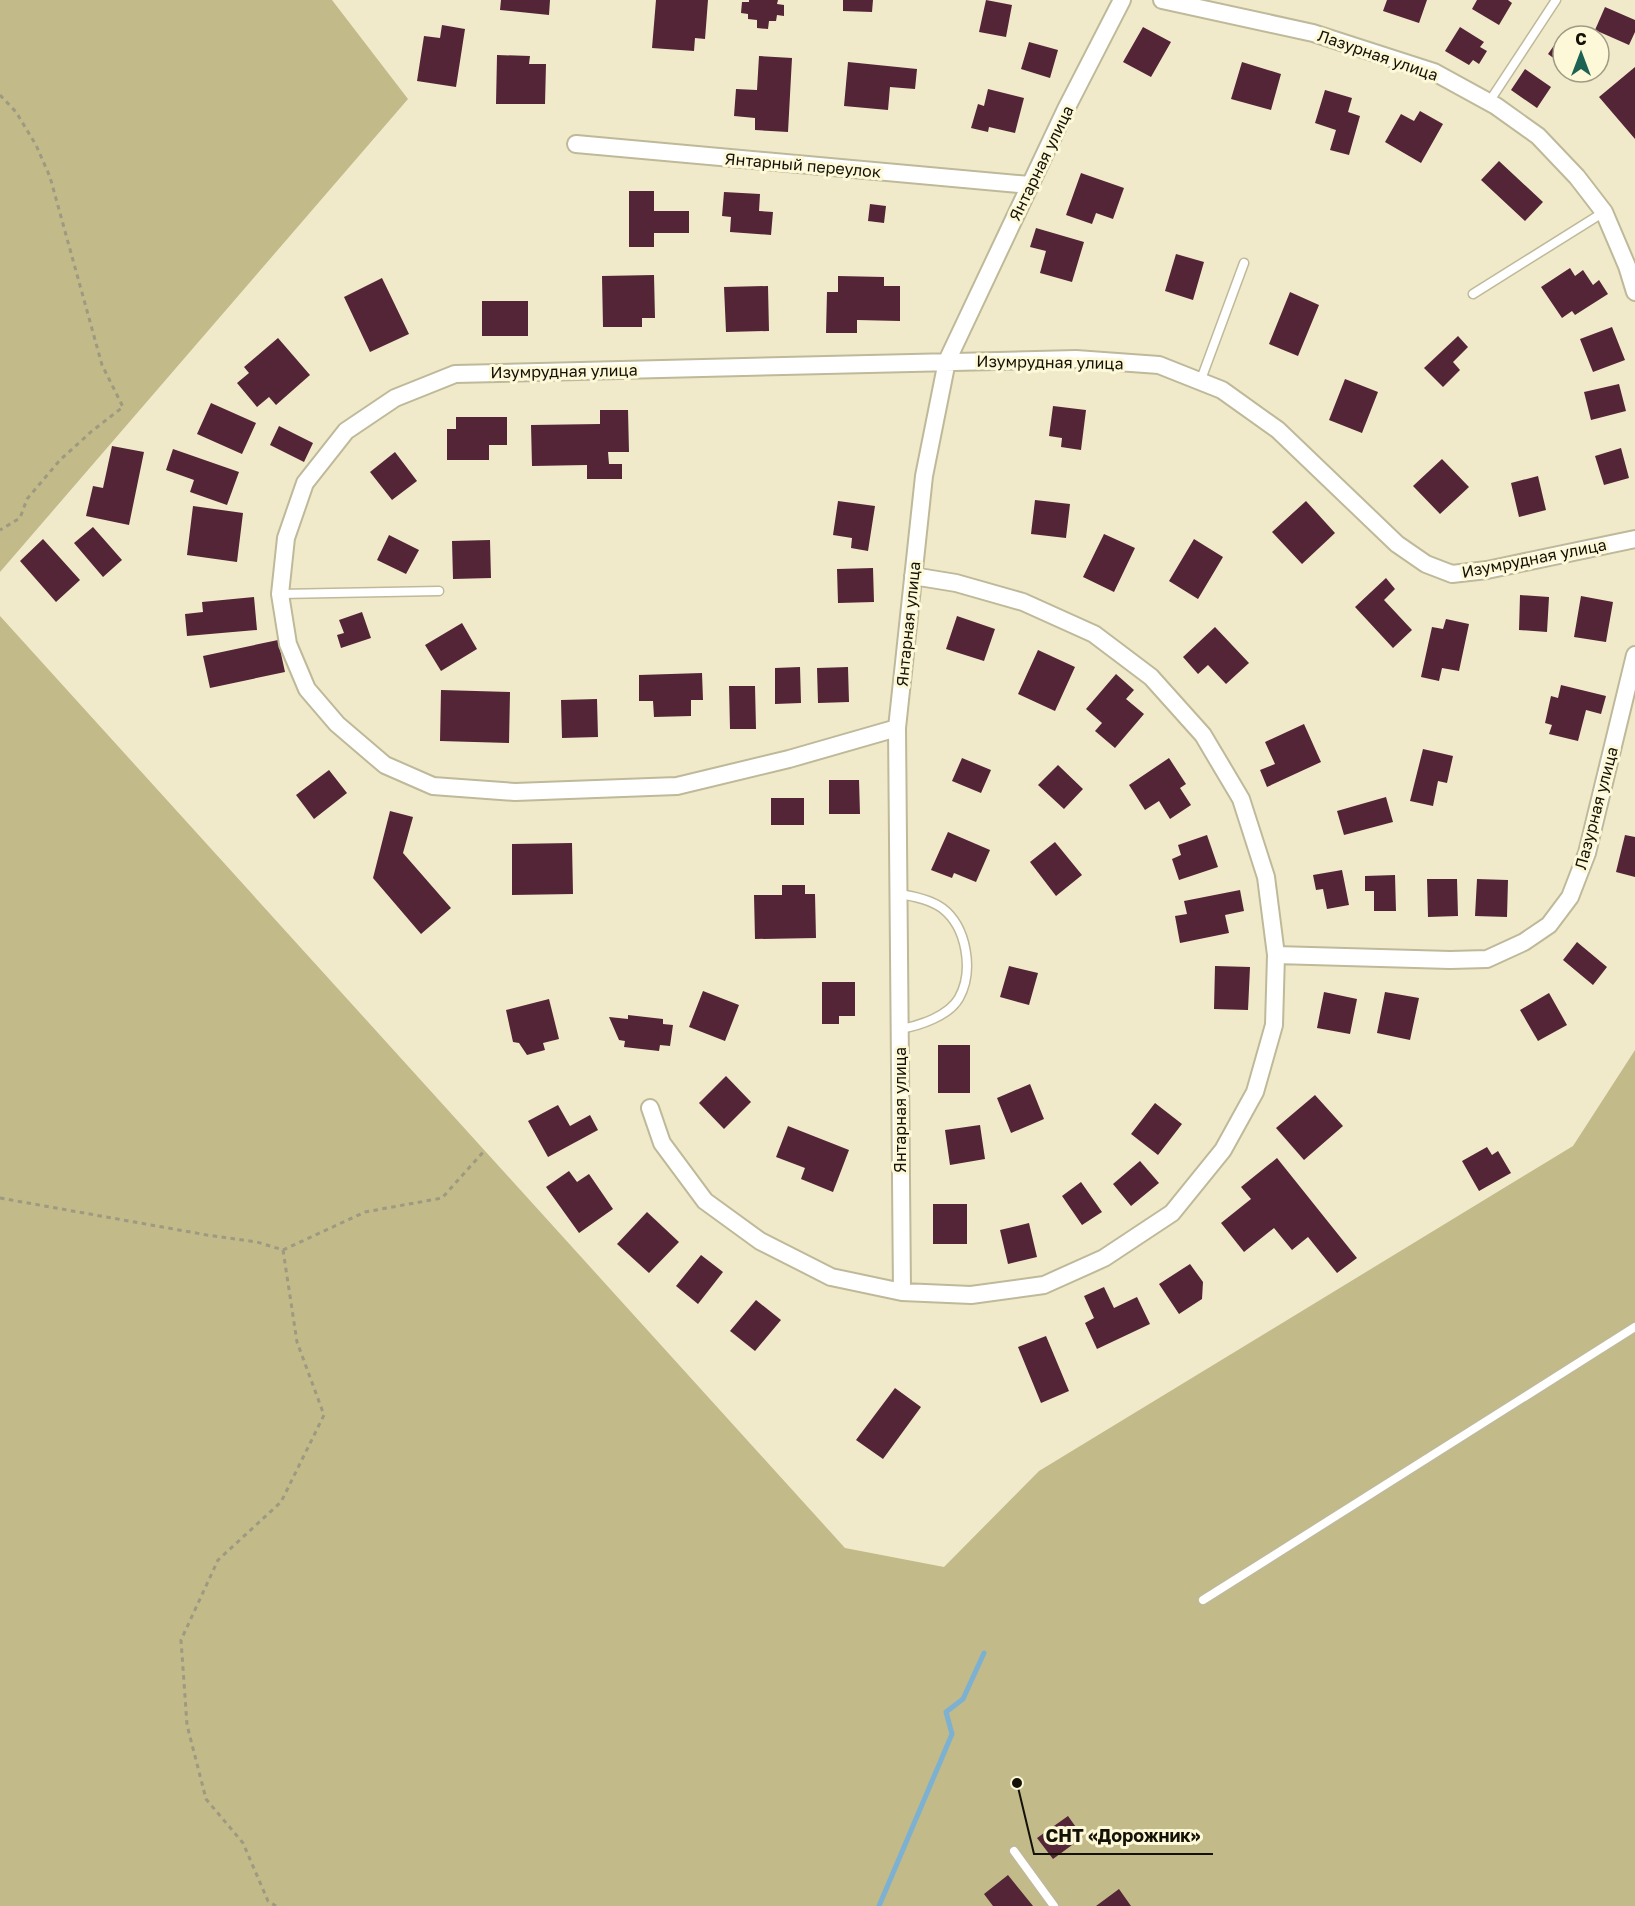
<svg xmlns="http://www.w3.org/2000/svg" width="1635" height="1906" font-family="'Golos Text',sans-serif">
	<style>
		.green { fill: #c2ba89 }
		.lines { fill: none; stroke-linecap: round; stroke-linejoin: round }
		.stream { stroke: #7db1d1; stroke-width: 5 }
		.building { fill: #532537 }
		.lane-casing { stroke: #beb999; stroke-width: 11 }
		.street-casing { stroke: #beb999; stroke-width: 20 }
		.path { stroke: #9e9981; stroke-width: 3; stroke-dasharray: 4.5 4.5; stroke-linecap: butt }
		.lane { stroke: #fff; stroke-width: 8 }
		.street { stroke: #fff; stroke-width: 16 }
		.labels { text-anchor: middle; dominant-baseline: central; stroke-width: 6; stroke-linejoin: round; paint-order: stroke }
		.street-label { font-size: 16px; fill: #141207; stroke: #fdf8d7 }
		.leader { fill: none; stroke: #141207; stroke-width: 2 }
		.callout-dot { fill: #141207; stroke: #fdf8d7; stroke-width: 2 }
		.callout-label { font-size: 18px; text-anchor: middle; font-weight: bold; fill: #141207; stroke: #fdf8d7; stroke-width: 6; stroke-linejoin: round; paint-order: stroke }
	</style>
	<rect width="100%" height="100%" fill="#f0eaca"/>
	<!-- green -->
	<path class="green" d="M0 0H332L408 99 0 572Z
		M0 616 845 1548 944 1567 1039 1471 1573 1146 1635 1050V1906H0Z"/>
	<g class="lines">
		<!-- stream -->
		<path class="stream" d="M879 1906 952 1734 946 1712 963 1699 984 1653"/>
	</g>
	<!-- building -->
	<path class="building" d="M501 0H550L549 15 500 10Z
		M656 0H708L705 39 695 38 694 51 652 48Z
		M749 0H778L777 4 784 5V16L777 15 776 21H769L768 29 757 28V20L748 19V14L741 13 742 2H749Z
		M843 0H873L872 12 843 11Z
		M986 0 1012 5 1006 37 979 32Z
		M1387 0H1427L1419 23 1383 11Z
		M1477 0H1508L1512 3 1499 25 1472 9Z
		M1605 7 1635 20V32L1629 45 1595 30Z
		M442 25 465 29 456 87 417 81 424 36 440 38Z
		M1143 27 1171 42 1151 77 1123 62Z
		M1460 27 1484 42 1480 47 1487 51 1479 64 1473 60 1469 65 1445 51Z
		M1562 34 1563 35V65L1548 54Z
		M1029 42 1058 50 1050 78 1021 69Z
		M497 55 530 56 529 64H546L545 104H496Z
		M759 56 792 58 788 132 755 130V118L734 116 736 89 757 90Z
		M848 62 917 69 915 89 890 87 888 110 844 106Z
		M1242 62 1281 74 1271 110 1231 99Z
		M1635 67V139L1599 97Z
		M1525 69 1551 87 1537 108 1511 90Z
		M988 89 1024 98 1015 133 989 127 988 132 971 128 978 104 984 106Z
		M1325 90 1352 98 1348 112 1360 116 1349 155 1330 150 1336 130 1315 123Z
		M1420 111 1443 124 1421 163 1385 142 1401 114 1414 121Z
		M1499 161 1543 202 1525 221 1481 180Z
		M1081 173 1124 188 1113 219 1096 213 1092 224 1066 215Z
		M629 191H654V211H689V233H654V247H629Z
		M724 192 760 194 759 211 773 212 771 235 730 232 731 217 722 216Z
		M870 204 886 206 884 223 868 221Z
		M1036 228 1084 242 1072 282 1040 273 1046 251 1030 247Z
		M1176 254 1204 262 1193 300 1165 291Z
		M1570 268 1575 276 1583 270 1593 285 1599 280 1608 294 1575 315 1572 311 1562 318 1541 287Z
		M654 275 655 318H642V327H603L602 276Z
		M838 276 884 277V286H900V321L857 320V333H826L827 292H838Z
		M382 278 409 334 370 352 344 297Z
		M768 286 769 331 726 332 724 287Z
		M1290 292 1319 305 1298 356 1269 344Z
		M482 301H528V336H482Z
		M1612 327 1625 360 1593 372 1580 339Z
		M1458 336 1468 347 1453 362 1460 370 1443 387 1424 368Z
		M278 338 310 375 276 405 269 397 257 407 237 383 249 373 244 367Z
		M1345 379 1378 392 1362 433 1329 420Z
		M1619 384 1626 411 1591 420 1584 392Z
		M211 403 256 423 242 454 197 434Z
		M1053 406 1086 410 1081 450 1061 447 1062 438 1049 436Z
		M600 410H628L629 452H608L609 464H622V479H587V465L532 466 531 425 600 424Z
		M456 417H507V445H489V460H447V429H456Z
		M279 426 313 443 304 462 270 445Z
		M112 446 144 452 129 525 86 516 93 486 103 488Z
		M1621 448 1629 478 1604 485 1595 456Z
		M173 449 239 472 227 505 190 492 194 480 166 470Z
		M395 452 417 481 392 500 370 472Z
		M1442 459 1469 487 1440 514 1413 486Z
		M1538 476 1546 510 1519 517 1511 483Z
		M1035 500 1070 504 1066 538 1031 534Z
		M838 501 875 506 868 551 851 548 852 538 833 535Z
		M1306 501 1335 533 1302 564 1272 532Z
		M193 506 243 513 237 562 187 555Z
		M93 527 122 560 103 577 74 543Z
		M1104 534 1135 548 1114 592 1083 577Z
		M389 535 419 550 406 574 377 560Z
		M43 539 80 580 56 602 20 561Z
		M1194 539 1223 557 1198 599 1169 581Z
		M490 540 491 578 453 579 452 541Z
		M873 568 874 602 838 603 837 569Z
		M1386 578 1395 589 1384 600 1412 630 1393 648 1355 607Z
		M1520 595 1549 597 1547 632 1519 630Z
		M1581 596 1613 602 1606 642 1574 637Z
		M254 597 257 630 187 636 185 614 203 612 202 602Z
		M362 612 371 638 341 648 337 635 344 633 339 620Z
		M957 616 995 629 984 661 946 649Z
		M1446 619 1469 624 1459 671 1442 668 1439 681 1421 677 1432 627 1443 629Z
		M462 623 477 649 441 671 425 645Z
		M1215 627 1249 663 1226 684 1208 665 1198 674 1183 657Z
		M278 640 285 672 210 688 203 656Z
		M1038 650 1075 667 1055 711 1018 694Z
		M800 667 801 703 775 704V668Z
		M848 667 849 702 818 703 817 668Z
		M702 673 703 700H691V716L654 717 653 701H639V675Z
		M1116 674 1134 690 1126 699 1144 714 1115 748 1095 731 1102 723 1086 709Z
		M1561 685 1606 696 1601 714 1586 710 1578 741 1549 734 1552 725 1545 723 1551 696 1558 698Z
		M729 686H755L756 729H730Z
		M441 690 510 692 509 743 440 741Z
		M597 699 598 737 562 738 561 700Z
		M1304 724 1321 762 1267 787 1260 770 1275 764 1265 742Z
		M1423 749 1453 756 1447 783 1438 781 1433 806 1410 801Z
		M962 758 991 770 981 793 952 781Z
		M1169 758 1186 784 1180 788 1191 805 1170 819 1159 801 1145 810 1129 785Z
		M1058 765 1083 789 1064 809 1038 785Z
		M329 770 347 793 314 819 296 795Z
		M829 780H859L860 814H829Z
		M1386 797 1393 822 1344 835 1337 811Z
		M771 798H804V825H771Z
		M390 811 413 817 403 853 451 908 421 934 373 878Z
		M948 832 990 850 976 882 954 873 952 878 931 870Z
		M1207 835 1218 867 1179 880 1172 859 1181 855 1178 845Z
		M1625 835 1635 837V877L1616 872Z
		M1055 842 1082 875 1056 896 1030 862Z
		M572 843 573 894 512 895V844Z
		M1342 870 1349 905 1327 909 1323 889 1316 890 1313 875Z
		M1395 875 1396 911H1374V891H1365V876Z
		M1427 879H1457L1458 916 1428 917Z
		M1477 879 1508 880 1507 917 1475 916Z
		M782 885H805V894H815L816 938 755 939 754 895H782Z
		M1240 890 1244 911 1225 915 1229 933 1180 943 1175 916 1187 914 1184 901Z
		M1577 942 1607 967 1593 985 1563 960Z
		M1009 966 1038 973 1029 1005 1000 997Z
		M1215 966 1250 967 1248 1010 1214 1009Z
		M822 982H855V1016H839V1024H822Z
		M703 991 739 1005 725 1041 689 1027Z
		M1324 992 1357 999 1350 1034 1317 1028Z
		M1385 992 1419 998 1410 1040 1377 1033Z
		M1549 993 1567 1025 1538 1041 1520 1010Z
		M549 999 559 1039 543 1043 545 1050 527 1055 519 1043 513 1042 506 1010Z
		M628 1015 663 1019V1024L673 1025 670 1046 660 1045 659 1051 624 1047 625 1041 619 1040 609 1017 628 1019Z
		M938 1045H970V1093H938Z
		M726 1076 751 1102 724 1129 699 1103Z
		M1030 1084 1044 1119 1011 1133 997 1098Z
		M1315 1095 1343 1126 1304 1160 1276 1128Z
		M1155 1103 1182 1124 1158 1155 1131 1134Z
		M558 1105 570 1126 590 1115 598 1130 548 1157 528 1121Z
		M980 1125 985 1159 950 1165 945 1130Z
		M788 1126 849 1150 833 1192 801 1179 805 1168 776 1157Z
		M1487 1147 1492 1155 1498 1151 1511 1173 1479 1191 1462 1161Z
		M1277 1158 1357 1258 1337 1273 1308 1237 1292 1250 1274 1228 1244 1252 1221 1223 1251 1199 1241 1187Z
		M1140 1161 1159 1183 1131 1206 1113 1184Z
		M569 1171 577 1182 589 1174 613 1209 579 1233 546 1187Z
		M1081 1182 1102 1212 1082 1225 1062 1196Z
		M933 1204H967V1244H933Z
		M647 1212 679 1242 649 1273 617 1244Z
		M1029 1223 1037 1257 1008 1264 1000 1230Z
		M701 1255 723 1272 698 1304 676 1286Z
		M1190 1264 1203 1282 1202 1299 1179 1314 1159 1284Z
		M1104 1287 1114 1308 1137 1297 1150 1324 1097 1349 1085 1323 1094 1318 1084 1296Z
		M756 1300 781 1320 755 1351 730 1331Z
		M1046 1336 1069 1391 1041 1403 1018 1347Z
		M895 1388 921 1407 883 1459 856 1440Z
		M1068 1816 1083 1837 1053 1859 1037 1838Z
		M1008 1875 1033 1906H993L984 1894Z
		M1119 1889 1131 1906H1096Z"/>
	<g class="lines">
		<defs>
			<path id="lane" d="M1489 102 1556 0
				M1473 294 1604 212
				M1200 382 1244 263
				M280 594 439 591
				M898 894C914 896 929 899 942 908 967 927 974 971 959 998 949 1016 919 1026 900 1029
				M1203 1600 1635 1327
				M1014 1851 1054 1906"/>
			<path id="street" d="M1162 0 1313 33 1434 72 1496 106 1538 136 1577 177 1604 212 1627 266 1635 292
				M576 144 1030 185
				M897 728 789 759 677 786 515 792 433 786 385 765 337 724 307 689 288 644 280 594 286 538 305 483 346 431 395 398 455 374 1076 359 1159 365 1222 390 1278 430 1397 544 1426 564 1452 574 1487 570 1635 539
				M1276 955 1450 960 1487 959 1524 942 1549 925 1570 897 1587 853 1635 655
				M650 1108 662 1143 705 1201 760 1241 831 1277 902 1292 971 1295 1044 1285 1104 1258 1172 1213 1223 1150 1255 1092 1274 1025 1276 955 1266 877 1241 799 1203 735 1151 677 1094 634 1023 602 956 583 913 576
				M902 1292 897 728 924 476 947 361 1066 109 1122 0"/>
		</defs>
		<!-- lane casing -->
		<use href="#lane" class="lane-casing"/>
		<!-- street casing -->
		<use href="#street" class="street-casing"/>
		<!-- path -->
		<path class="path" d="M0 95 16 112 36 145 50 177 102 365 123 407 92 431 60 460 27 499 20 518 0 530
			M0 1198 207 1235 257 1242 283 1250 297 1342 324 1415 281 1502 218 1560 181 1640 187 1725 206 1799 243 1843 268 1901 276 1906
			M283 1250 365 1212 442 1198 485 1150"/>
		<!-- lane -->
		<use href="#lane" class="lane"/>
		<!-- street -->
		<use href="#street" class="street"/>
	</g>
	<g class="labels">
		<!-- street labels -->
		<g class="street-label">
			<text transform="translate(1378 55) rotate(19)">Лазурная улица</text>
			<text transform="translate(1041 163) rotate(-64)">Янтарная улица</text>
			<text transform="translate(803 165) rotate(5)">Янтарный переулок</text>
			<text transform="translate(1050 362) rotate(1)">Изумрудная улица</text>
			<text transform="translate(564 371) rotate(-1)">Изумрудная улица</text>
			<text transform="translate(1534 558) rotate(-11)">Изумрудная улица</text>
			<text transform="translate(908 624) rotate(-84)">Янтарная улица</text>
			<text transform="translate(1596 808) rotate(-75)">Лазурная улица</text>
			<text transform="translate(900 1110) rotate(-90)">Янтарная улица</text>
		</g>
	</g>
	<!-- callouts -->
	<path class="leader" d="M1017 1783L1034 1854H1213"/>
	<circle class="callout-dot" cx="1017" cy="1783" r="6"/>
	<g class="callout-label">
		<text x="1123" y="1842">СНТ «Дорожник»</text>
	</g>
	<!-- north arrow -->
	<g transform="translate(1581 54)"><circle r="28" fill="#fdf8d7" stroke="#a09c84" stroke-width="1.5"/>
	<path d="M0-4.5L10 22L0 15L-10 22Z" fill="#1e6254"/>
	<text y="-9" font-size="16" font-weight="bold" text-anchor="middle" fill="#141207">С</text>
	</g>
</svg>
